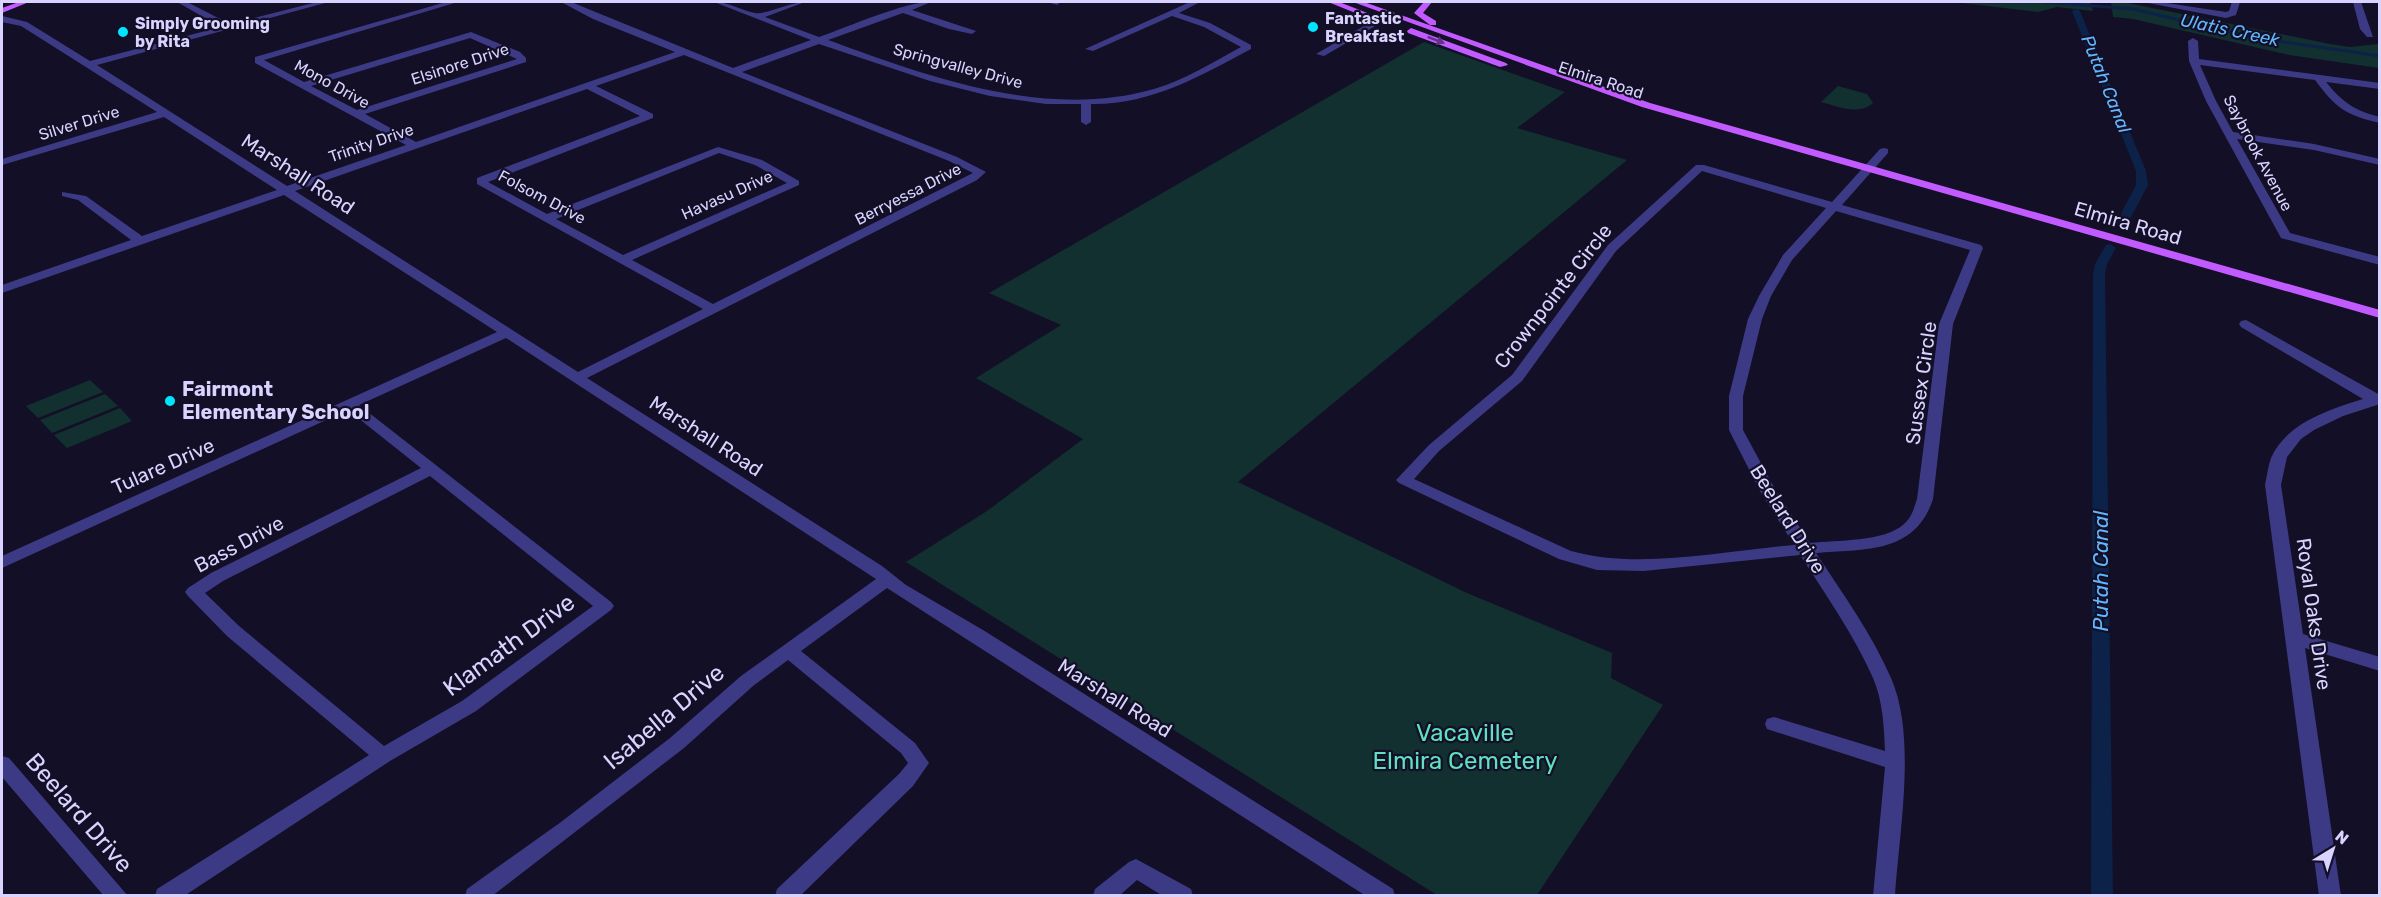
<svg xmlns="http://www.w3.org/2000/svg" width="2381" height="897" font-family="Rubik,sans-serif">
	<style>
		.green { fill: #12302f }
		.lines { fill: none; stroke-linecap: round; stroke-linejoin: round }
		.stream { stroke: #0c2248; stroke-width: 3 }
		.canal { fill: #0c2248; fill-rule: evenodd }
		.minor { fill: #3d3a85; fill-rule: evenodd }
		.major { fill: #c25bff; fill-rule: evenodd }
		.oneway { fill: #623188 }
		.poi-dot { fill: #00e5ff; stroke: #130f26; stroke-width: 2 }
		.labels { text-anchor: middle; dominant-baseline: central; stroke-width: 4.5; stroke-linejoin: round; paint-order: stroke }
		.far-poi-label { font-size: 16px; font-weight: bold; fill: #d9d4ff; stroke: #130f26; text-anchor: start }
		.far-street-label { font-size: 16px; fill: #d9d4ff; stroke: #130f26 }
		.far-water-label { font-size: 18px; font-style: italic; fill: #62b6ff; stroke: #130f26 }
		.street-label { font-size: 20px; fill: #d9d4ff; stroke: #130f26 }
		.poi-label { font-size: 20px; font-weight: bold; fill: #d9d4ff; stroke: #130f26; text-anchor: start }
		.water-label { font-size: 21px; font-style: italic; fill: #62b6ff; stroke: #130f26 }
		.near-street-label { font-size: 24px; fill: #d9d4ff; stroke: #130f26 }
		.near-park-label { font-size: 24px; fill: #5fe0c0; stroke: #130f26 }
	</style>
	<rect width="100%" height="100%" fill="#130f26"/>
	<!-- green -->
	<path class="green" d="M1953 2H2090L2093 11 2057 7 2038 12Z
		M2111 2H2123L2330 44 2350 47 2379 44V68L2289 55 2133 19 2113 17Z
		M1424 42 1565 92 1517 128 1627 160 1238 482 1467 593 1612 653 1611 678 1663 705 1537 895H1437L906 562 987 511 1083 439 976 378 1061 325 989 293Z
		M1838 86 1867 94 1873 103C1859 116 1837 106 1821 102Z
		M90 380 103 392 38 418 26 406Z
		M105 394 118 406 52 433 40 420Z
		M120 408 132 421 67 448 54 435Z"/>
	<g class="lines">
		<!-- stream -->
		<path class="stream" d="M2045 2 2133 9 2256 38 2380 56"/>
		<!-- canal -->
		<path class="canal" d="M2076 8 2080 11 2146 171 2148 185 2128 223 2122 227 2116 223 2136 185V171L2072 11Z
			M2110 244 2116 248 2107 264 2105 275 2113 896H2091L2093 275 2095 264 2106 245Z"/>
		<!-- minor -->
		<path class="minor" d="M177 2H187L230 24 317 2H329L97 65 287 186 406 145 255 63V57L446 2H458L264 60 304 82 471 32 520 52 526 58V62L365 114 416 142 675 52 593 19 561 2H571L733 68 811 40 714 2C729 2 740 10 755 13 767 15 789 2 805 2L765 17 819 37C848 27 904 2 931 2L912 10 976 31 972 34 949 29 903 13 828 40C929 77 1046 120 1154 89 1185 80 1213 62 1241 47L1204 27 1172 16 1093 51 1085 49 1190 2H1200L1179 13 1210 23 1251 45V49C1200 76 1151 105 1091 104V122L1086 125 1081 122V104H1046L990 96 930 81 819 44 742 72 957 157 986 172 977 180 587 378 882 566 906 585 983 630 1393 889 1395 896H1366L887 588 801 651 915 743 929 763 913 786 800 896H775L777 889 899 774 908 763 901 753 788 660 753 686 684 748 492 896H465L467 889 561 822 670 738 741 676 876 579 506 338 359 405 611 602 614 606 611 610 476 711 390 761 184 896H155L157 889 369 755 227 636 188 596 185 592 188 588 211 573 421 468 348 410 2 568V556L497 332 284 195 2 293V285L131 240 78 200 62 196V192L86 196 142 236 277 190 164 117 2 165V159L157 112 21 26 2 22V16L27 22 90 61 221 27ZM470 38 517 59 357 110 311 86ZM684 55 949 161 973 173 713 304 632 260 799 185V181L762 160 718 147 547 214 488 182 653 118V114L596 86ZM587 89 640 116 477 178V184L703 309 578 372 295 191ZM719 153 755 165 787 183 623 255 556 219ZM430 476 593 606 462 701 384 746 239 626 205 593 223 581Z
			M1047 2H1061L1057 5Z
			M2143 2H2160L2226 12 2229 11 2232 2H2240L2236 15 2226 18Z
			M2353 2H2361L2373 37H2367L2360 29Z
			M1381 16 1385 19 1384 21 1324 56 1316 54Z
			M2193 38 2198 41 2199 59 2380 83V89L2326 82C2342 102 2355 111 2380 117V123C2345 115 2336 108 2315 80L2200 65 2216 101 2233 132 2314 144 2380 159V165L2314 150 2237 139 2290 233 2380 257V265L2281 238 2206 101 2189 61 2188 41Z
			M1884 148 1888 149V153L1842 205 1981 245 1983 248 1953 324 1933 499C1915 554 1865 549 1816 553 1843 594 1872 634 1891 678 1917 737 1899 833 1895 896H1873L1885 767 1767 729 1765 724 1767 719 1774 717 1885 751C1884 727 1883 701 1873 678 1854 635 1826 595 1800 555L1644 571 1597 570 1559 559 1399 483 1396 480 1429 445 1512 375 1608 245 1696 165H1704L1832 202 1880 149ZM1702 171 1826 208 1783 255 1759 296 1748 319 1729 396V430L1760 491 1794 545C1724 551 1638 570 1571 551L1414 479 1439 451 1522 381 1616 251ZM1836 211 1970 250 1939 324 1917 499C1914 508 1912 517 1904 524 1885 542 1836 540 1810 543L1776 491 1743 430V396L1762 319 1771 296 1792 260Z
			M2246 320 2380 395V404L2343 416 2314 430 2301 439 2287 457 2281 485 2303 634 2380 657V671L2305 648 2341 896H2319L2265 485C2267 476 2268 466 2271 458 2286 423 2331 409 2363 399L2241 327 2239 324 2241 321Z
			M2 756 9 758 128 896H104L2 777Z
			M1136 859 1191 889 1193 896H1163L1137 880 1119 896H1093L1095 889 1129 862Z"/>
		<!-- major -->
		<path class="major" d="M19 2H29L2 13V8Z
			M1328 2H1339L1370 14 1363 16Z
			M1353 2H1364L1650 103 2380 310V318L1642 107Z
			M1424 2H1432L1423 13 1436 21V25H1430L1414 13Z
			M1411 28 1506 63 1508 65 1500 67 1408 33 1407 31Z"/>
	</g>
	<!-- one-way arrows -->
	<defs><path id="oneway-solid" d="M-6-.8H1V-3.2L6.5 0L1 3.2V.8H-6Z" transform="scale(1.5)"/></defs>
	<use class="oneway" href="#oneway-solid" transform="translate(1436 40) rotate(21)"/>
	<!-- markers -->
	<g class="poi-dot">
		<circle cx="1313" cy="27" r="6"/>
		<circle cx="123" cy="32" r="6"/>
		<circle cx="170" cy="401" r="6"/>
	</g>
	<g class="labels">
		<!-- far-poi labels -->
		<g class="far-poi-label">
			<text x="1325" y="18">Fantastic<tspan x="1325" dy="18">Breakfast</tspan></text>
			<text x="135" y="23">Simply Grooming<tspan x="135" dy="18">by Rita</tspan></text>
		</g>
		<!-- far-street labels -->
		<g class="far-street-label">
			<text transform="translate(460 64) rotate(-18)">Elsinore Drive</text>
			<text transform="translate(958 66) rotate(15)">Springvalley Drive</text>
			<text transform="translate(1601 80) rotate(18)">Elmira Road</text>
			<text transform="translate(332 84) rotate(29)">Mono Drive</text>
			<text transform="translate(79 123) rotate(-17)">Silver Drive</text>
			<text transform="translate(371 143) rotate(-19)">Trinity Drive</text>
			<text transform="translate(2258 153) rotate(62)">Saybrook Avenue</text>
			<text transform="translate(908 194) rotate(-27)">Berryessa Drive</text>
			<text transform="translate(727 195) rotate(-24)">Havasu Drive</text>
			<text transform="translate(542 197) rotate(28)">Folsom Drive</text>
		</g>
		<!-- far-water labels -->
		<g class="far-water-label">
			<text transform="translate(2230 30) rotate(12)">Ulatis Creek</text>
			<text transform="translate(2106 84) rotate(68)">Putah Canal</text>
		</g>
		<!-- street labels -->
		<g class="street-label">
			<text transform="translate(298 174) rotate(33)">Marshall Road</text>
			<text transform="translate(2128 223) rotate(16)">Elmira Road</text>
			<text transform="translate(1553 296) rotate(-52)">Crownpointe Circle</text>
			<text transform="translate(1921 383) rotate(-82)">Sussex Circle</text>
			<text transform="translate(706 436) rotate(33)">Marshall Road</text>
			<text transform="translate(163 466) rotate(-24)">Tulare Drive</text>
			<text transform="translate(1788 519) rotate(58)">Beelard Drive</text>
			<text transform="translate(239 544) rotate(-28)">Bass Drive</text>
			<text transform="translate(2314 614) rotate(82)">Royal Oaks Drive</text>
			<text transform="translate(1115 698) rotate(32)">Marshall Road</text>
		</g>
		<!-- poi labels -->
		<g class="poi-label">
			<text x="182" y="389">Fairmont<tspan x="182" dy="23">Elementary School</tspan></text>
		</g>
		<!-- water labels -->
		<g class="water-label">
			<text transform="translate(2100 571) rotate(-90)">Putah Canal</text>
		</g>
		<!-- near-street labels -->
		<g class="near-street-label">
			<text transform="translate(509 645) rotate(-36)">Klamath Drive</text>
			<text transform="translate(664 717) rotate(-40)">Isabella Drive</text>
			<text transform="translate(79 813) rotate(49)">Beelard Drive</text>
		</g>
		<!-- near-park labels -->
		<g class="near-park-label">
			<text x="1465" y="733">Vacaville<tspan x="1465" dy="28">Elmira Cemetery</tspan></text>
		</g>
	</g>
	<!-- border -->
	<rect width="2381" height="897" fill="none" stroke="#d9d4ff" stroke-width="6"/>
	<!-- north arrow -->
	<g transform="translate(2333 849) rotate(38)" stroke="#130f26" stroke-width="4.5" paint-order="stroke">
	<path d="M0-4.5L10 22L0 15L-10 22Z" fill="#d9d4ff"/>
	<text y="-9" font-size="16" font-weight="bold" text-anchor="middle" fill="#d9d4ff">N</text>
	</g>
</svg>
